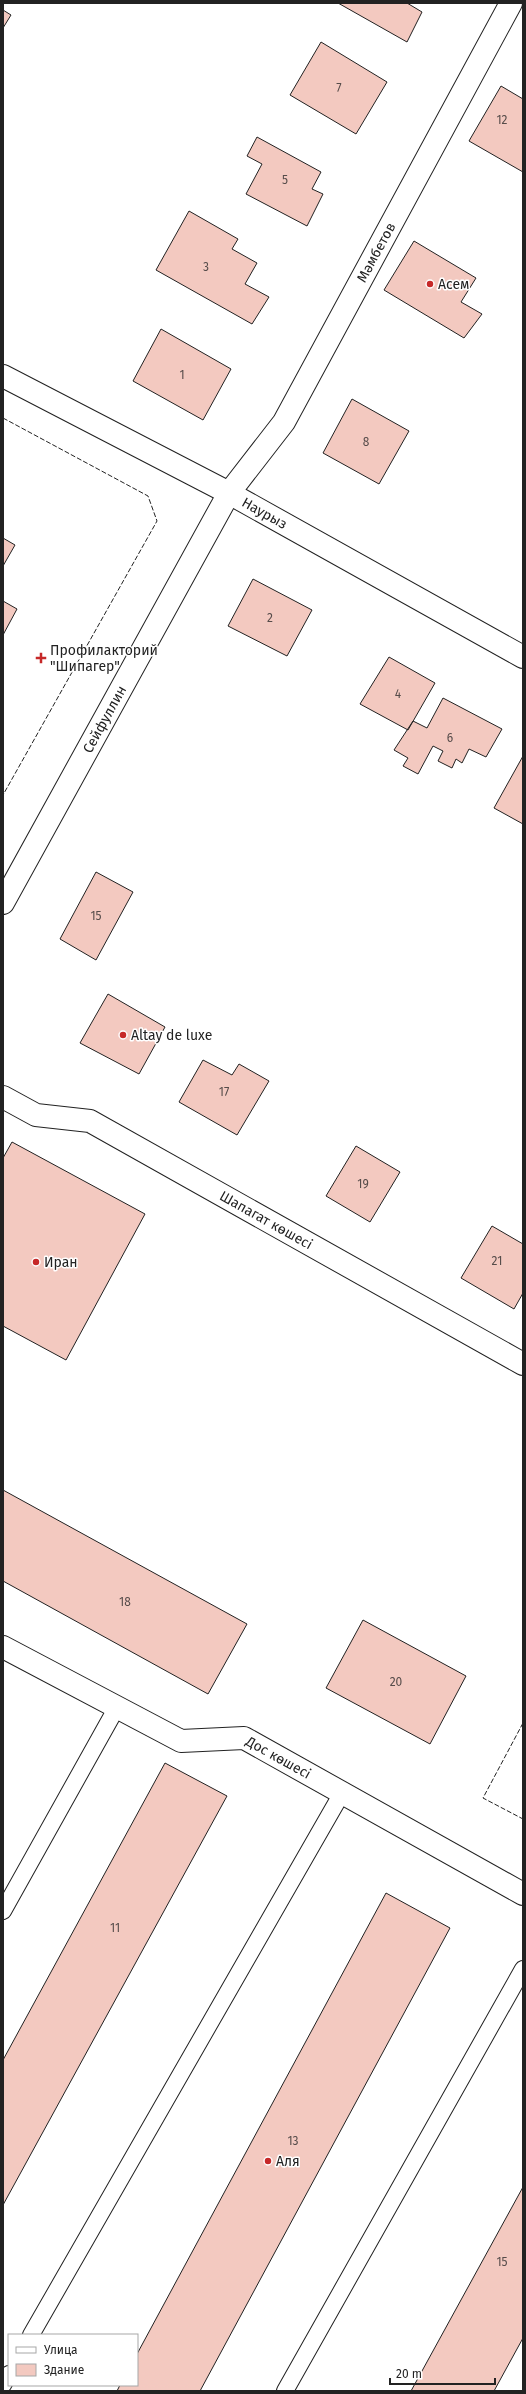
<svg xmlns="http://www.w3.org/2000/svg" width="526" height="2394" font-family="'Fira Sans',sans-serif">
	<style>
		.building { fill: #f3c9c0; stroke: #222 }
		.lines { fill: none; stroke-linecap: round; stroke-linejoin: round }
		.service-casing { stroke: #222; stroke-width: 18 }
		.minor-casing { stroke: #222; stroke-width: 24 }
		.tertiary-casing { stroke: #222; stroke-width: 24 }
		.service { stroke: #fff; stroke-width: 16 }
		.minor { stroke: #fff; stroke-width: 22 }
		.tertiary { stroke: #fff; stroke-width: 22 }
		.fence { stroke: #222; stroke-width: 1; stroke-dasharray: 5 2; stroke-linecap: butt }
		.poi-dot { fill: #c62828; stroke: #fff; stroke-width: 1.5 }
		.labels { text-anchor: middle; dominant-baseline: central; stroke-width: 3; stroke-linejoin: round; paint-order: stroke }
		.number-label { font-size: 12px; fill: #564c4a }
		.street-label { font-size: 14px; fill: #222; stroke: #fff }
		.poi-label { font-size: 14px; fill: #222; stroke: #fff; text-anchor: start }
	</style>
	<rect width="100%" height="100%" fill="#fff"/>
	<!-- building -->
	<path class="building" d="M338 3H407L422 12 407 42Z
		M3 10 11 15 3 28Z
		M321 42 387 82 356 134 290 95Z
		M501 86 523 99V172L469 141Z
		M257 137 321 172 312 189 323 194 307 226 246 194 262 164 247 156Z
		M189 211 238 239 232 249 257 263 245 284 269 297 252 324 156 270Z
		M414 241 476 278 461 302 482 314 464 338 384 290Z
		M161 329 231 369 203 420 133 381Z
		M352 399 409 431 379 484 323 453Z
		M3 538 15 545 3 566Z
		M253 579 312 610 287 656 228 626Z
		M3 601 17 609 3 635Z
		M389 657 435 683 408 730 360 704Z
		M443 698 502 729 486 757 469 749 462 763 456 759 452 768 438 761 443 751 433 746 418 774 403 766 408 758 394 750 413 721 427 728Z
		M523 756V824L494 808Z
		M96 872 133 892 96 960 60 939Z
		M108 994 165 1027 139 1074 80 1043Z
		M203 1060 232 1075 239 1064 269 1081 237 1135 179 1102Z
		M12 1142 145 1214 66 1360 3 1326V1158Z
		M356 1146 400 1172 370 1222 326 1196Z
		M492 1226 523 1244V1293L514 1309 461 1278Z
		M3 1490 247 1624 208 1694 3 1581Z
		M363 1620 466 1676 430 1744 326 1688Z
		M165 1763 227 1796 3 2205V2060Z
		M386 1893 450 1928 200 2391H117L120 2385H137V2354Z
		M523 2187V2338L494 2391H411Z"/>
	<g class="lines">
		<defs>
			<path id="service" d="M3 1911 117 1707
				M31 2335 342 1793
				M3 2385 9 2374
				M285 2391 523 1969"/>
			<g id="minor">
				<path id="s1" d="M229 493 523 657"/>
				<path id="s2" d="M3 1097 36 1115 90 1121 523 1364"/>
				<path id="s3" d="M3 1647 181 1741 244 1738 523 1894"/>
			</g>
			<g id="tertiary">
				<path d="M3 376 229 493"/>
				<path id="s4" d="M3 903 229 493 284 422 511 3"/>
			</g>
		</defs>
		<!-- service casing -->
		<use href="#service" class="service-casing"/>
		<!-- minor casing -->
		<use href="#minor" class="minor-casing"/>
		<!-- tertiary casing -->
		<use href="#tertiary" class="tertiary-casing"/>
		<!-- service -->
		<use href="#service" class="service"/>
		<!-- minor -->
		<use href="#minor" class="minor"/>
		<!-- tertiary -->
		<use href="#tertiary" class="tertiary"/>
		<!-- fence -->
		<path class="fence" d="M3 418 148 496 157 521 3 795
			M523 1723 483 1798 523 1819"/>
	</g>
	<!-- markers -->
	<g class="poi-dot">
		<circle cx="430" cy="284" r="4"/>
		<path d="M39 652h4v4h4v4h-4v4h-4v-4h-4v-4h4z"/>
		<circle cx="123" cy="1035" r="4"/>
		<circle cx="36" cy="1262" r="4"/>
		<circle cx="268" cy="2161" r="4"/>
	</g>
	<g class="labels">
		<!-- number labels -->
		<g class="number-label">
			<text x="339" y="88">7</text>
			<text x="502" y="120">12</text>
			<text x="285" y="180">5</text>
			<text x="206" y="267">3</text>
			<text x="182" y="375">1</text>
			<text x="366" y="442">8</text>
			<text x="270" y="618">2</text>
			<text x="398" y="694">4</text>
			<text x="450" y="738">6</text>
			<text x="96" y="916">15</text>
			<text x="224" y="1092">17</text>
			<text x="363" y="1184">19</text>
			<text x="497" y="1261">21</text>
			<text x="125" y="1602">18</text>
			<text x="396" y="1682">20</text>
			<text x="115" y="1928">11</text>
			<text x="293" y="2141">13</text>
			<text x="502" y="2262">15</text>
		</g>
		<!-- street labels -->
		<g class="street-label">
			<text stroke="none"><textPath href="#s4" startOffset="751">Мәмбетов</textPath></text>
			<text stroke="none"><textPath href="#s1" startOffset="41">Наурыз</textPath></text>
			<text stroke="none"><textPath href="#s4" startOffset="210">Сейфуллин</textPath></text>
			<text stroke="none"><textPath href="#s2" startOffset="294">Шапагат көшесі</textPath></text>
			<text stroke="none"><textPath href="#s3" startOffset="304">Дос көшесі</textPath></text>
		</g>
		<!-- poi labels -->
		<g class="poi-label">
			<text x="438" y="284">Асем</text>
			<text x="50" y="650">Профилакторий<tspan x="50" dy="16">"Шипагер"</tspan></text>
			<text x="131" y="1035">Altay de luxe</text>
			<text x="44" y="1262">Иран</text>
			<text x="276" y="2161">Аля</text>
		</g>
	</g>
	<!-- border -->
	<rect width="526" height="2394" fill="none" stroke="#222222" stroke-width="8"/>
	<!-- legend -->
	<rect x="8" y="2334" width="130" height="52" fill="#ffffff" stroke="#a7a7a7"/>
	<rect x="16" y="2347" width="20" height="6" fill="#ffffff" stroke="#a7a7a7"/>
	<text x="44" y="2354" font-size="12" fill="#222222">Улица</text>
	<rect x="16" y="2364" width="20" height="12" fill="#f3c9c0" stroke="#a7a7a7"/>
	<text x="44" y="2374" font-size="12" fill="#222222">Здание</text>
	<!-- scale -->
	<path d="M390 2378v6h105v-6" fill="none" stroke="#222222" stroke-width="2"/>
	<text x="396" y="2378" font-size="12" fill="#222222" stroke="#ffffff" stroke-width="3" paint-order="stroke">20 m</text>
</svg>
